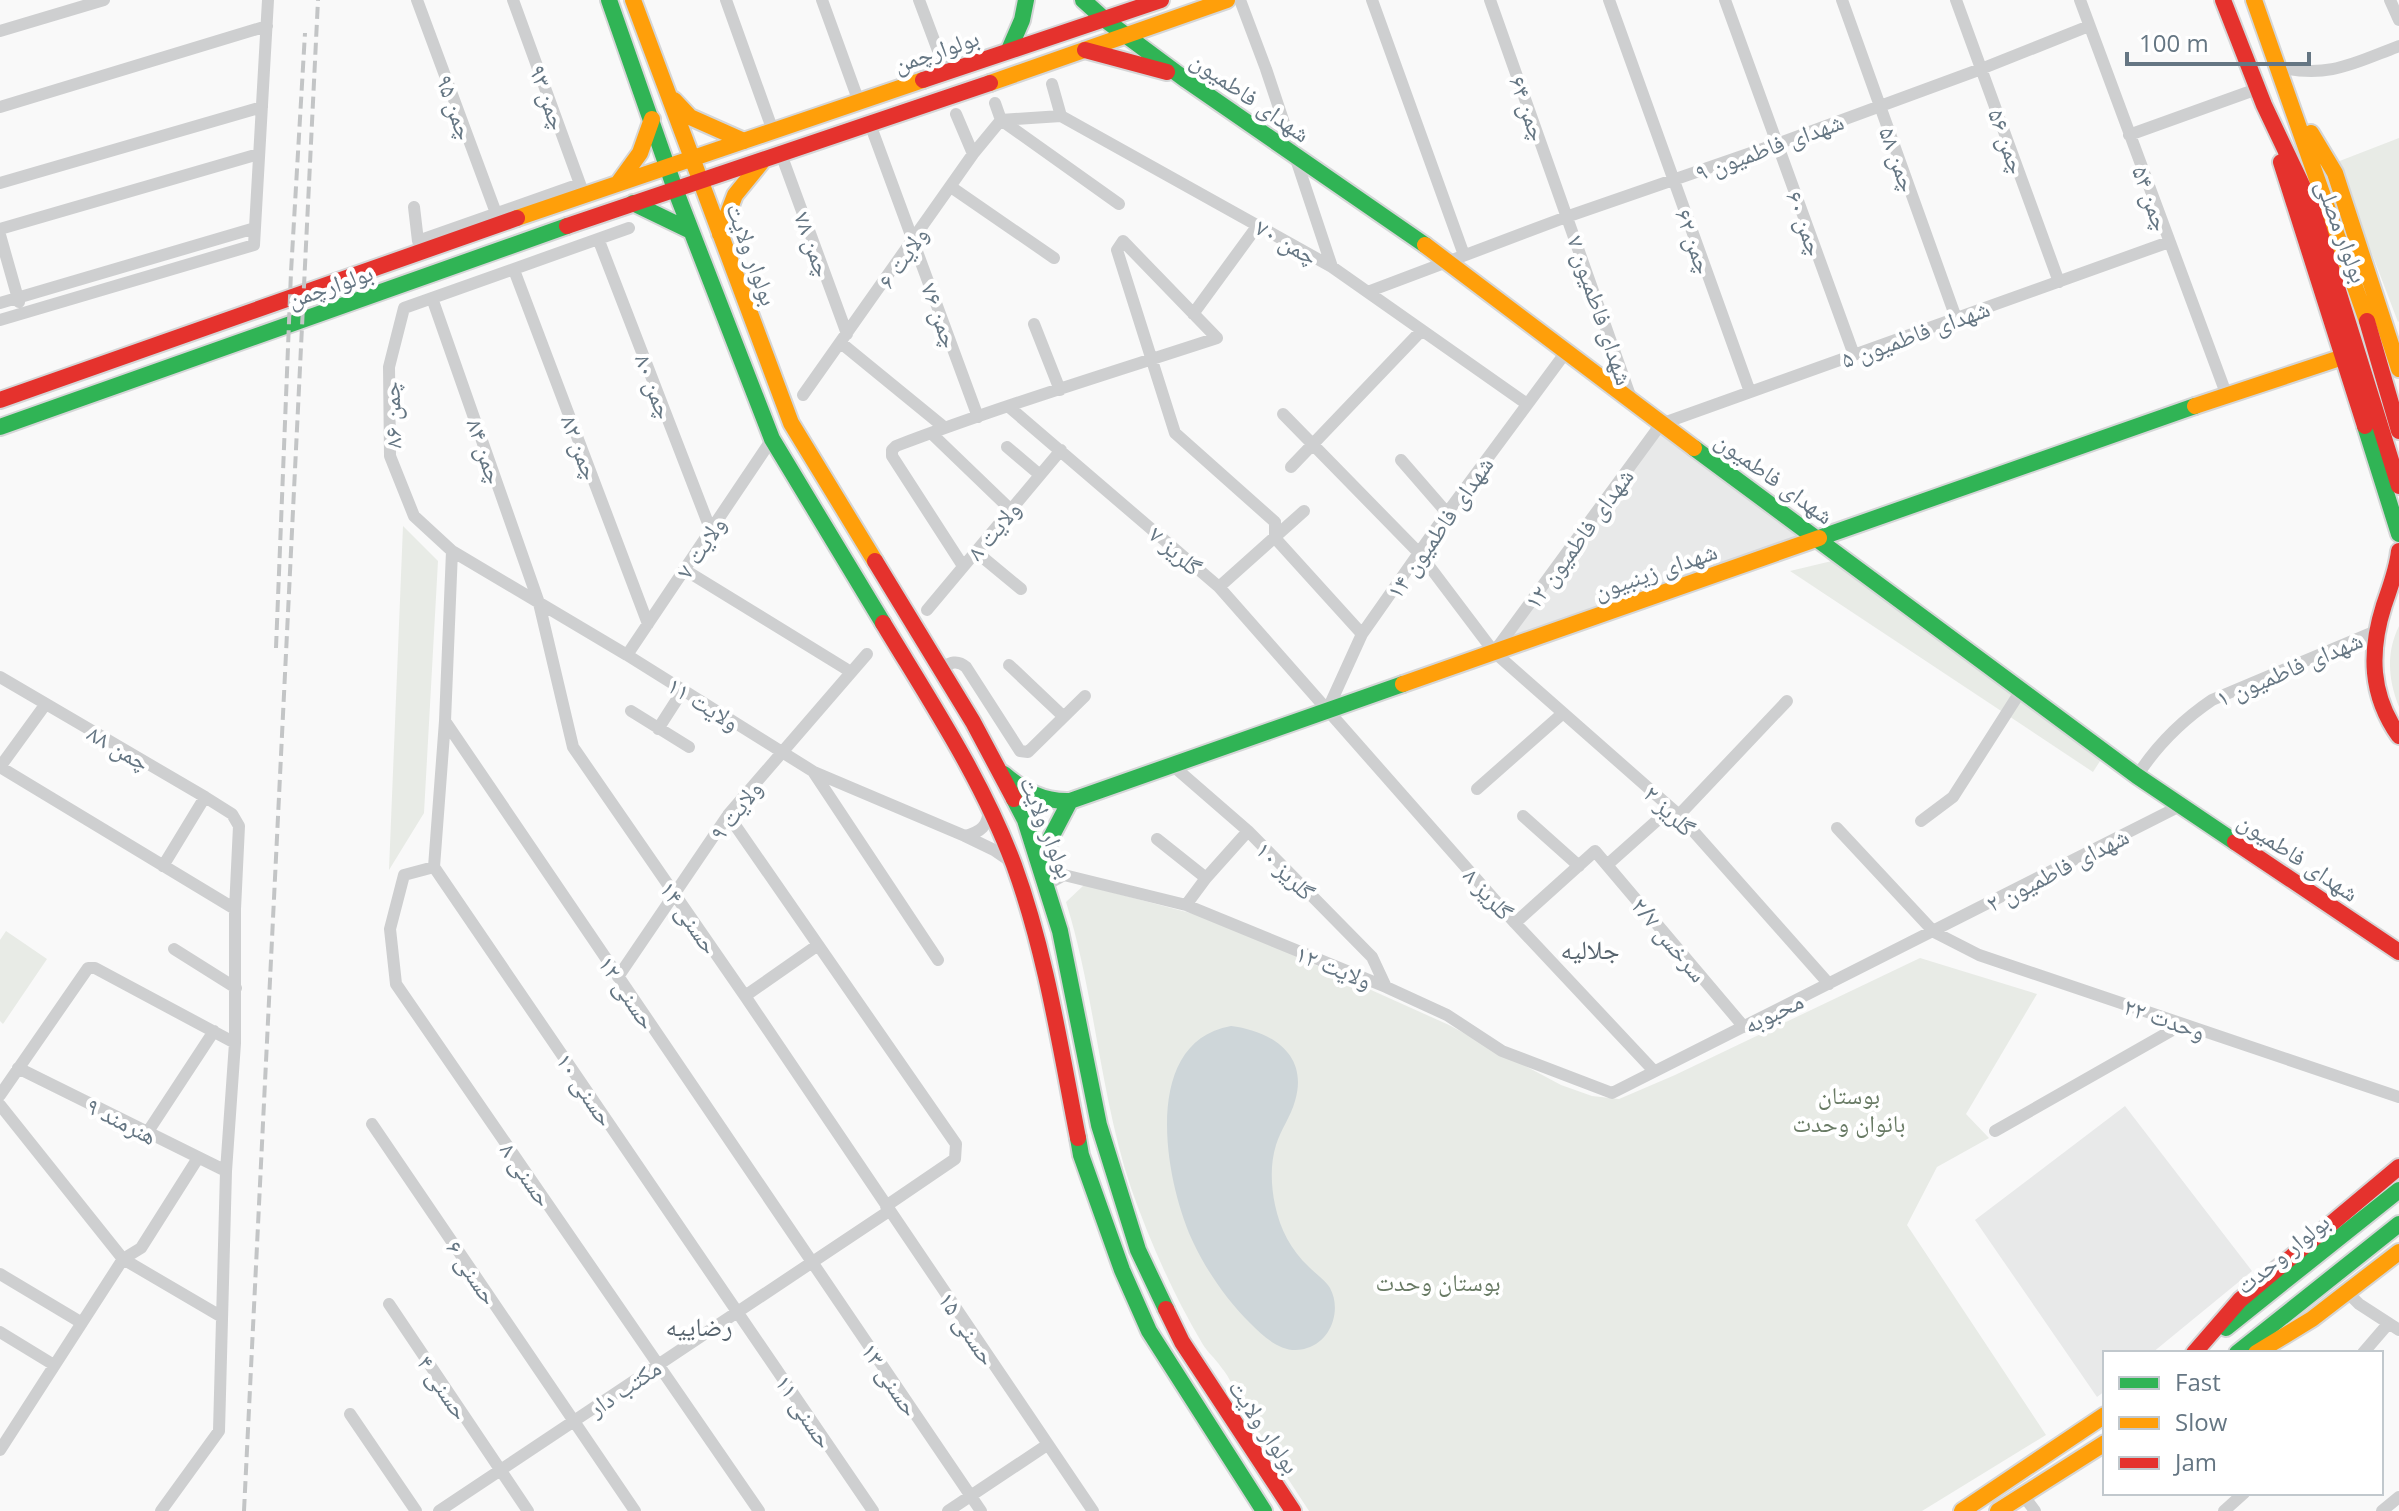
<svg xmlns="http://www.w3.org/2000/svg" width="2399" height="1511" font-family="'Open Sans','Noto Naskh Arabic',sans-serif">
	<style>
		.built { fill: #e8e9e9 }
		.green { fill: #e8ebe6 }
		.water { fill: #ced6d9 }
		.lines { fill: none; stroke-linecap: round; stroke-linejoin: round }
		.fast-casing { stroke: #d5d6d7; stroke-width: 20 }
		.slow-casing { stroke: #d5d6d7; stroke-width: 20 }
		.jam-casing { stroke: #d5d6d7; stroke-width: 20 }
		.street { stroke: #cecfd0; stroke-width: 12 }
		.fast { stroke: #30b455; stroke-width: 16 }
		.slow { stroke: #ff9f0a; stroke-width: 16 }
		.jam { stroke: #e5322d; stroke-width: 16 }
		.rail { stroke: #c3c5c6; stroke-width: 4; stroke-dasharray: 12 6; stroke-linecap: butt }
		.labels { text-anchor: middle; dominant-baseline: central; stroke-width: 8; stroke-linejoin: round; paint-order: stroke }
		.street-label { font-size: 24px; fill: #657683; stroke: #fff }
		.park-label { font-size: 24px; fill: #687a64; stroke: #fff }
		.neighbourhood-label { font-size: 26px; fill: #57646e; stroke: #fff }
	</style>
	<rect width="100%" height="100%" fill="#f9f9f9"/>
	<!-- built -->
	<path class="built" d="M1661 429 1819 540 1500 653Z
		M2125 1106 2252 1271 2152 1353H2105V1391L2097 1397 1975 1220Z"/>
	<!-- green -->
	<path class="green" d="M2399 138V321L2398 322 2337 162Z
		M403 526 438 561 424 813 389 870Z
		M1836 560 2102 758 2093 772 1790 571Z
		M2399 626V707C2388 679 2386 653 2399 626Z
		M1084 885 1213 919 1449 1025 1561 1085 1592 1096 1619 1099 1675 1075 1920 958 2037 994 1966 1114 1989 1138 1937 1167 1907 1225 2046 1435 1922 1511H1309L1240 1405C1236 1391 1230 1378 1221 1367 1215 1358 1207 1352 1202 1343 1173 1294 1150 1242 1131 1188 1100 1095 1095 995 1066 902Z
		M6 931 47 959 3 1024 0 1021V940Z"/>
	<!-- water -->
	<path class="water" d="M1231 1026C1271 1031 1309 1054 1295 1101 1291 1116 1281 1129 1276 1145 1270 1164 1271 1186 1275 1205 1280 1229 1291 1250 1309 1267 1316 1274 1326 1281 1330 1288 1342 1310 1331 1341 1307 1348 1284 1356 1265 1338 1250 1323 1227 1300 1208 1273 1194 1244 1165 1184 1139 1042 1231 1026Z"/>
	<g class="lines">
		<defs>
			<path id="fast" d="M609 0 675 189 772 439 883 623
				M1083 0 1104 19 1186 80 1425 245
				M1009 50 1022 20 1026 0
				M633 203 691 231
				M2365 426 2399 534
				M0 427 567 226
				M1694 448 2137 776 2235 842
				M1819 538 2195 406
				M1004 774C1024 791 1043 802 1070 801L1403 684
				M1014 799 1025 820 1060 931 1099 1125 1138 1250 1166 1309
				M1046 869 1049 841 1070 801
				M1078 1138 1081 1155 1122 1270 1149 1331 1264 1511
				M2226 1328 2399 1190
				M2237 1353 2399 1224"/>
			<path id="slow" d="M633 0 791 423 875 561
				M2254 0 2367 321
				M990 83 1227 0
				M674 100 690 117 744 141
				M2311 133 2335 173 2399 369
				M619 182 640 153 652 119
				M517 218 923 80
				M720 234 735 195 761 163
				M1425 245 1694 448
				M2195 406 2343 357
				M1403 684 1819 538
				M2256 1353 2312 1319 2399 1252
				M1962 1511 2105 1415
				M1998 1511 2105 1443"/>
			<path id="jam" d="M2223 0 2264 105 2311 204 2399 486
				M1085 50 1167 72
				M923 80 1161 0
				M2281 162 2365 426
				M567 226 990 83
				M2367 321 2399 431
				M0 400 517 218
				M2399 551C2397 570 2390 587 2384 605 2369 652 2370 695 2399 736
				M875 561 973 722 1014 799
				M883 623C930 701 982 779 1014 865 1046 953 1060 1046 1078 1138
				M2235 842 2399 952
				M1166 1309 1182 1342 1293 1511
				M2194 1353 2240 1300 2399 1167"/>
		</defs>
		<!-- fast casing -->
		<use href="#fast" class="fast-casing"/>
		<!-- slow casing -->
		<use href="#slow" class="slow-casing"/>
		<!-- jam casing -->
		<use href="#jam" class="jam-casing"/>
		<!-- street -->
		<path class="street" d="M417 0 496 213
			M513 0 584 195
			M726 0 773 131
			M822 0 859 102
			M919 0 946 72
			M1240 0 1266 69 1332 267
			M1372 0 1464 255
			M1490 0 1633 404
			M1609 0 1750 392
			M1725 0 1854 355
			M1842 0 1956 318
			M1956 0 2059 282
			M2080 0 2227 396
			M2390 0 2399 20
			M0 31 104 0
			M2279 67C2328 79 2354 63 2399 46
			M1052 84 1061 116 1332 267 1527 404
			M995 103 1001 120
			M0 107 267 26
			M956 114 973 154
			M1001 120 1119 204
			M1001 120 1061 116
			M870 124 978 417
			M2129 135 2257 89
			M781 154 847 334
			M0 183 262 107
			M951 187 1054 258
			M414 207 418 241 580 184
			M629 228 404 308 389 367 390 456 414 516 452 551 627 655 814 772 965 836 994 850 1013 863
			M0 229 259 154
			M0 235 19 302
			M599 241 711 531
			M514 270 648 624
			M1370 291 1569 216 1777 144 1981 69 2089 26
			M432 298 539 603 573 747 745 996 1093 1511
			M0 303 255 228
			M1193 314 1258 225
			M0 320 254 245 268 0
			M1034 324 1060 390
			M841 343 945 428
			M803 395 973 154 1001 120
			M1009 407 1219 587 1515 923 1654 1071
			M1283 414 1420 554 1494 652 1679 815 1829 984
			M931 433 1010 509
			M1007 447 1040 475
			M1401 460 1447 513
			M1291 467 1422 330
			M975 551 1021 589
			M963 566 892 456V450L896 446C1001 406 1110 373 1217 338L1123 241 1117 250 1175 433 1275 522V538L1362 634
			M685 570 851 672
			M1219 587 1304 511
			M927 610 1061 450
			M1494 652 1661 424 2169 242
			M627 655 772 439
			M1009 665 1064 717
			M940 668C950 663 957 659 966 667L1020 751 1028 752 1085 696
			M0 677 205 797 232 814 239 826 235 909V1043L226 1171 219 1431 161 1511
			M631 711 689 747
			M1327 711 1362 634 1447 513 1566 352
			M445 721 981 1511
			M658 729 683 690
			M1172 765 1248 831 1372 957 1386 987
			M0 767 235 909
			M0 767 45 705
			M814 773 938 960
			M2137 776C2157 745 2181 721 2212 700L2376 631
			M1477 789 1562 714
			M728 815 956 1144 955 1159 886 1206
			M1679 815 1787 701
			M1523 816 1579 866
			M1921 821 1953 797 2022 689
			M1837 828 1934 932 1979 955 2399 1097
			M965 836C981 832 988 826 989 809
			M1157 839 1206 878
			M1607 865 1671 808
			M163 866 205 797
			M434 867 404 875 390 929 396 984 759 1511
			M434 867 873 1511
			M434 867 445 721 452 551
			M1046 885 1064 875 1186 905 1386 987 1447 1015 1502 1051 1612 1093 2180 806
			M1186 905 1206 878 1248 831
			M1515 923 1595 851 1744 1027
			M174 949 236 988
			M618 977 728 815 867 654
			M745 996 818 945
			M18 1068 226 1171
			M0 1095 88 968H95L235 1043
			M0 1105 123 1259 0 1450
			M372 1124 635 1511
			M1995 1131 2183 1024
			M147 1133 214 1031
			M123 1259 141 1248 198 1158
			M123 1259 222 1317
			M0 1274 82 1323
			M2348 1293 2359 1304 2399 1330
			M389 1304 528 1511
			M0 1332 54 1365
			M2363 1353 2388 1324
			M350 1414 416 1511
			M2023 1495 2035 1511
			M439 1511 889 1211
			M948 1511 1047 1445
			M2224 1511 2244 1493
			M2382 1511 2399 1497"/>
		<!-- fast -->
		<use href="#fast" class="fast"/>
		<!-- slow -->
		<use href="#slow" class="slow"/>
		<!-- jam -->
		<use href="#jam" class="jam"/>
		<!-- rail -->
		<path class="rail" d="M276 648 291 272 305 33
			M244 1511 318 0"/>
	</g>
	<g class="labels">
		<!-- street labels -->
		<g class="street-label">
			<text transform="translate(936 50) rotate(-19)">بولوارچمن</text>
			<text transform="translate(1251 96) rotate(35)">شهدای فاطمیون</text>
			<text transform="translate(549 97) rotate(70)">چمن ۹۳</text>
			<text transform="translate(456 107) rotate(70)">چمن ۹۵</text>
			<text transform="translate(1529 108) rotate(70)">چمن ۶۴</text>
			<text transform="translate(2008 141) rotate(70)">چمن ۵۶</text>
			<text transform="translate(1769 146) rotate(-20)">شهدای فاطمیون ۹</text>
			<text transform="translate(1899 159) rotate(70)">چمن ۵۸</text>
			<text transform="translate(2152 198) rotate(70)">چمن ۵۴</text>
			<text transform="translate(1806 223) rotate(70)">چمن ۶۰</text>
			<text transform="translate(2343 231) rotate(70)">بولوار مصلی</text>
			<text transform="translate(1287 241) rotate(30)">چمن ۷۰</text>
			<text transform="translate(1695 241) rotate(70)">چمن ۶۲</text>
			<text transform="translate(814 244) rotate(70)">چمن ۷۸</text>
			<text transform="translate(753 254) rotate(70)">بولوار ولایت</text>
			<text transform="translate(902 257) rotate(-55)">ولایت ۶</text>
			<text transform="translate(330 285) rotate(-19)">بولوارچمن</text>
			<text transform="translate(1601 310) rotate(71)">شهدای فاطمیون ۷</text>
			<text transform="translate(941 315) rotate(70)">چمن ۷۶</text>
			<text transform="translate(1915 333) rotate(-20)">شهدای فاطمیون ۵</text>
			<text transform="translate(655 386) rotate(69)">چمن ۸۰</text>
			<text transform="translate(391 415) rotate(-92)">چمن ۸۶</text>
			<text transform="translate(581 447) rotate(69)">چمن ۸۲</text>
			<text transform="translate(486 451) rotate(71)">چمن ۸۴</text>
			<text transform="translate(1775 477) rotate(36)">شهدای فاطمیون</text>
			<text transform="translate(1439 527) rotate(-55)">شهدای فاطمیون ۱۴</text>
			<text transform="translate(993 530) rotate(-50)">ولایت ۸</text>
			<text transform="translate(1578 538) rotate(-54)">شهدای فاطمیون ۱۲</text>
			<text transform="translate(700 547) rotate(-56)">ولایت ۷</text>
			<text transform="translate(1176 550) rotate(41)">گلریز ۷</text>
			<text transform="translate(1655 570) rotate(-19)">شهدای زینبیون</text>
			<text transform="translate(2289 668) rotate(-23)">شهدای فاطمیون ۱</text>
			<text transform="translate(704 703) rotate(32)">ولایت ۱۱</text>
			<text transform="translate(119 747) rotate(30)">چمن ۸۸</text>
			<text transform="translate(735 810) rotate(-52)">ولایت ۹</text>
			<text transform="translate(1670 810) rotate(44)">گلریز ۲</text>
			<text transform="translate(1048 827) rotate(68)">بولوار ولایت</text>
			<text transform="translate(2299 856) rotate(34)">شهدای فاطمیون</text>
			<text transform="translate(2057 869) rotate(-27)">شهدای فاطمیون ۲</text>
			<text transform="translate(1286 870) rotate(45)">گلریز ۱۰</text>
			<text transform="translate(1489 893) rotate(48)">گلریز ۸</text>
			<text transform="translate(690 917) rotate(55)">حسنی ۱۴</text>
			<text transform="translate(1670 939) rotate(50)">سرخس ۲/۷</text>
			<text transform="translate(1334 966) rotate(22)">ولایت ۱۲</text>
			<text transform="translate(628 992) rotate(56)">حسنی ۱۲</text>
			<text transform="translate(1773 1012) rotate(-26)">محبوبه</text>
			<text transform="translate(2165 1018) rotate(19)">وحدت ۲۲</text>
			<text transform="translate(586 1089) rotate(56)">حسنی ۱۰</text>
			<text transform="translate(122 1120) rotate(27)">هنرمند ۹</text>
			<text transform="translate(527 1174) rotate(55)">حسنی ۸</text>
			<text transform="translate(2282 1253) rotate(-39)">بولوار وحدت</text>
			<text transform="translate(473 1272) rotate(56)">حسنی ۶</text>
			<text transform="translate(968 1328) rotate(56)">حسنی ۱۵</text>
			<text transform="translate(891 1379) rotate(56)">حسنی ۱۳</text>
			<text transform="translate(444 1387) rotate(56)">حسنی ۴</text>
			<text transform="translate(624 1387) rotate(-34)">مکتب دار</text>
			<text transform="translate(805 1411) rotate(56)">حسنی ۱۱</text>
			<text transform="translate(1265 1426) rotate(56)">بولوار ولایت</text>
		</g>
		<!-- park labels -->
		<g class="park-label">
			<text x="1849" y="1094">بوستان<tspan x="1849" dy="28">بانوان وحدت</tspan></text>
			<text x="1438" y="1281">بوستان وحدت</text>
		</g>
		<!-- neighbourhood labels -->
		<g class="neighbourhood-label">
			<text x="1590" y="949">جلالیه</text>
			<text x="699" y="1326">رضاییه</text>
		</g>
	</g>
	<!-- legend -->
	<rect x="2103" y="1351" width="280" height="144" fill="#ffffff" stroke="#c1c8cd" stroke-width="2"/>
	<rect x="2119" y="1377" width="40" height="12" fill="#30b455" stroke="#c1c8cd" stroke-width="2"/>
	<text x="2175" y="1391" font-size="24" fill="#657683">Fast</text>
	<rect x="2119" y="1417" width="40" height="12" fill="#ff9f0a" stroke="#c1c8cd" stroke-width="2"/>
	<text x="2175" y="1431" font-size="24" fill="#657683">Slow</text>
	<rect x="2119" y="1457" width="40" height="12" fill="#e5322d" stroke="#c1c8cd" stroke-width="2"/>
	<text x="2175" y="1471" font-size="24" fill="#657683">Jam</text>
	<!-- scale -->
	<path d="M2127 52v12h182v-12" fill="none" stroke="#657683" stroke-width="4"/>
	<text x="2139" y="52" font-size="24" fill="#657683" stroke="#ffffff" stroke-width="6" paint-order="stroke">100 m</text>
</svg>
